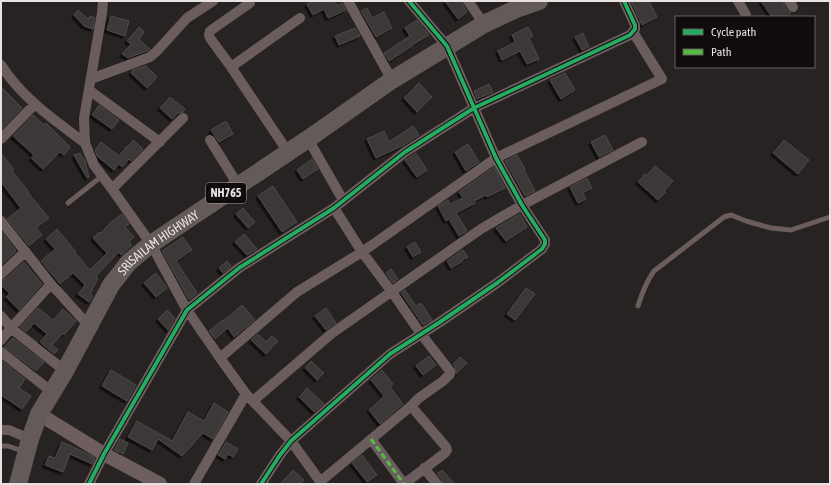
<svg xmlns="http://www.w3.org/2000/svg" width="831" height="485" font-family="'Asap Condensed',sans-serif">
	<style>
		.building { fill: #3c3938; stroke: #4c4948; filter: url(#shadow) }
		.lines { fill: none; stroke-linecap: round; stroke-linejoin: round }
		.lane { stroke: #6b5c5e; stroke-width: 5 }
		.street { stroke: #6b5c5e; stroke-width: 10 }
		.secondary { stroke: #6e5e5f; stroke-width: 14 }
		.highway { stroke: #635a59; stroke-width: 18 }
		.quiet { stroke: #58b947; stroke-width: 3; stroke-dasharray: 6 3; stroke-linecap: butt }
		.cycleway-casing { stroke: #0f0c0b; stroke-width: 6 }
		.cycleway { stroke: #26ab63; stroke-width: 4 }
		.labels { text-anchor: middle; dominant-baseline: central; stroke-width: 3.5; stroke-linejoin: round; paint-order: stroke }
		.shield { fill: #0f0c0b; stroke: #a6a2a1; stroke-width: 1 }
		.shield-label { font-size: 12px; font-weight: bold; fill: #e7e2e1 }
		.street-label { font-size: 13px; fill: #e7e2e1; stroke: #0f0c0b }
	</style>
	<defs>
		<filter id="shadow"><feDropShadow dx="-2.5" dy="2.5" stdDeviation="0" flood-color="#0009"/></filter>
	</defs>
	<rect width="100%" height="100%" fill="#272322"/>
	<!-- building -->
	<path class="building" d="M313 1H335L337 6 342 3 346 10 328 18 324 9 313 15 307 4Z
		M445 1H462L463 5 467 12 458 19Z
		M631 1H649L657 17 642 25Z
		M761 1H783L784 5 788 11 791 13 785 17H772Z
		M367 8 372 18 384 12 392 28 376 37 361 11Z
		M78 10 88 19 90 16 95 18 93 29 84 26 74 15Z
		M111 16 129 21 125 36 107 30Z
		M417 20 429 35 412 45V46L389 61 384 53 410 36 405 28Z
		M139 27 144 32 139 39 150 49 147 51 128 58 122 54 131 44 127 41Z
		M528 27 533 36 529 38 539 59 527 64 520 51 502 60 498 51 515 42 512 35Z
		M355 28 360 36 339 45 335 36Z
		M583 33 589 47 582 50 575 37Z
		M146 66 157 77 147 88 131 73 133 70Z
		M565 73 575 90 561 99 550 80Z
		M419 83 432 97 417 112 404 98Z
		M489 84 493 92 477 99 474 91Z
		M1 87 22 108 1 130Z
		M170 97 185 109 183 112 178 113 172 119 160 108Z
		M99 105 119 120 112 129 92 115Z
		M33 115 44 125 46 123 70 147 64 155 60 152 43 169 31 158 34 155 13 136Z
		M226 121 233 134 219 142 211 130Z
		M413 126 419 135 404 145 376 158 367 139 384 131 389 142Z
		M605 135 613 150 599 157 591 142Z
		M133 140 143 149 131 161 129 159 122 167 119 164 114 170 97 156 95 150 101 142 119 156 127 146 128 147Z
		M784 140 809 160 798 174 773 153Z
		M468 144 479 162 466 171 455 152Z
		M1 153 14 170 12 171 29 192 28 193 49 218 36 228 42 235 29 246 7 219 21 208 1 182Z
		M80 153 85 161 89 177 87 178 74 155Z
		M416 153 427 170 417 177 405 160Z
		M517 155 525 169 524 170 535 191 525 196 505 161Z
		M312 159 318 169 303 179 297 170Z
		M655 166 673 181 664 191 666 192 658 200 638 182 645 174 647 175Z
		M494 167 505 188 487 197 486 195 474 201 475 203 456 213 467 231 459 236 449 219 446 221 438 206 448 200 450 204 463 198 459 192Z
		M587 178 592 188 583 193 586 199 578 203 570 187Z
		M273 186 297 222 282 232 258 196Z
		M243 208 255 222 248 228 236 214Z
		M122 214 129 224 125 227 134 237 129 242 132 245 121 255 119 252 96 276 98 278 90 294 93 296 89 302 78 294 85 285 73 273 60 284 41 261 55 249 46 239 57 229 76 252 75 253 90 270 107 253 93 238 99 232 100 234 110 223Z
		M520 214 527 227 506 241 496 228Z
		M1 231 16 251 1 265Z
		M244 234 257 249 247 255 235 242Z
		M183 237 192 250 176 261 197 293 189 300 162 251Z
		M415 242 421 252 413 257 407 247Z
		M463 250 468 257 462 260 463 261 451 268 447 261Z
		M227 261 231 266 223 273 219 268Z
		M24 262 42 284 19 310 6 297 10 294 1 285V280L5 279Z
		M391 269 398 279 393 283 386 273Z
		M156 273 167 288 156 297 144 283Z
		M526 288 535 294 515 320 507 314Z
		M405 290 416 306 421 303 432 320 423 325 401 293Z
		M242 305 255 320 234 337 228 328 215 339 209 331 223 320V321Z
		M38 308 53 320 63 309 76 321 64 335 63 333 52 345 58 350 54 354 40 342 47 334 34 323 26 332 20 327Z
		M326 308 336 323 326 330 315 316Z
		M167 310 175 318 168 330 158 319Z
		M258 334 266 342 272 336 278 341 266 354 251 340Z
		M13 338 44 362 36 371 4 347Z
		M429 356 436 365 423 375 416 366Z
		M460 357 467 363 456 374 455 367 453 364Z
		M1 360 25 379 19 388 31 396 22 409 1 395Z
		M311 361 324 373 317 380 305 368Z
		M111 370 136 385 127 401 102 386Z
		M382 370 393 384 390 387 403 404 380 424 369 410 384 396 371 380Z
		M307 388 324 404 314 412 299 397Z
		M214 403 228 412 213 439 203 433 182 456 158 439 152 450 128 437 137 421 172 441 188 412 204 421Z
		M120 439 128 443 123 454 114 450Z
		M62 442 86 453 95 458 92 464 70 454 63 472 45 465 49 456 55 458Z
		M226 442 238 449 233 457 228 454 225 459 218 455Z
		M362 455 377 475 367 482 352 463Z
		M293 470 304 480 300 484H280Z
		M442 470 455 484H443L442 480 437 474Z"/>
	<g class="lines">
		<!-- lane -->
		<path class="lane" d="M68 203 102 176
			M638 306C642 293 646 282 654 271L724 217 731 215 746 221 771 228 791 230 830 217
			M1 446H8L23 451"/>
		<!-- street -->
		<path class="street" d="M103 1 102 13 84 118 85 143 94 165 112 189 151 244 187 310 220 358 246 394 291 441 322 484
			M348 1 392 80
			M468 1 484 24
			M738 1 746 15
			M789 1 793 7
			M250 3 210 31 209 35 210 38 229 64 288 152
			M1 65C22 98 54 120 85 143
			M231 67 300 18
			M91 79 150 57 157 51 187 18 213 1
			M89 90 160 142
			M1 139 35 104
			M308 139 343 200
			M210 140 238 185
			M112 189 183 118
			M1 221 51 284 89 326
			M1 274 25 252
			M1 316 11 328 65 371
			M1 340 11 328 51 284
			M1 352 52 392
			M220 358 297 292 362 252 496 158 662 79 633 32
			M253 401 331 334 481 229 522 205 642 142
			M1 430H9L30 439
			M371 439 404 484
			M424 468 437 484
			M321 481 411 406 419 398 443 381 450 374V371L421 334 392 292 362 252 334 208
			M89 484 104 454 187 310 239 268 334 208 405 152 474 108 630 35 635 29V25L624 1
			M194 484 246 394
			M261 484 280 455 291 441 390 354 440 322 497 283 542 249 545 244V240L522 205 496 158 447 46 409 1
			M404 484 445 453 447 450 446 447 411 406"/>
		<!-- secondary -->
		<path class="secondary" d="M39 414 104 454 160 484"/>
		<!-- highway -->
		<path class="highway" id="s1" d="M18 484 30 439 39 414 65 371 111 285 129 262 151 244 308 139 392 80 484 24 516 9 539 1"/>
		<!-- quiet -->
		<path class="quiet" d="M371 439 404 484"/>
		<defs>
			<path id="cycleway" d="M89 484 104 454 187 310 239 268 334 208 405 152 474 108 630 35 635 29V25L624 1
				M261 484 280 455 291 441 390 354 440 322 497 283 542 249 545 244V240L522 205 496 158 447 46 409 1"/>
		</defs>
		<!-- cycleway casing -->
		<use href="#cycleway" class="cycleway-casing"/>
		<!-- cycleway -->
		<use href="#cycleway" class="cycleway"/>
	</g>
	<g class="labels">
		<!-- shield labels -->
		<rect class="shield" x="206" y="183" width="40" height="20" rx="3"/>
		<g class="shield-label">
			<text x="226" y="193">NH765</text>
		</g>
		<!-- street labels -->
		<g class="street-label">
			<text stroke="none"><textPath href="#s1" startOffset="285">SRISAILAM HIGHWAY</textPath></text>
		</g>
	</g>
	<!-- border -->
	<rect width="831" height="485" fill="none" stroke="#e7e2e1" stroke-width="4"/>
	<!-- legend -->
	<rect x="675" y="16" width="140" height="52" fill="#0f0c0b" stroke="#656261"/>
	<rect x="683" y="29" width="20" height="6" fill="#26ab63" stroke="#656261"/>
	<text x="711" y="36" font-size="12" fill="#e7e2e1">Cycle path</text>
	<rect x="683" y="49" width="20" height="6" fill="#58b947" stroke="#656261"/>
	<text x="711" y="56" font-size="12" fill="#e7e2e1">Path</text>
</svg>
